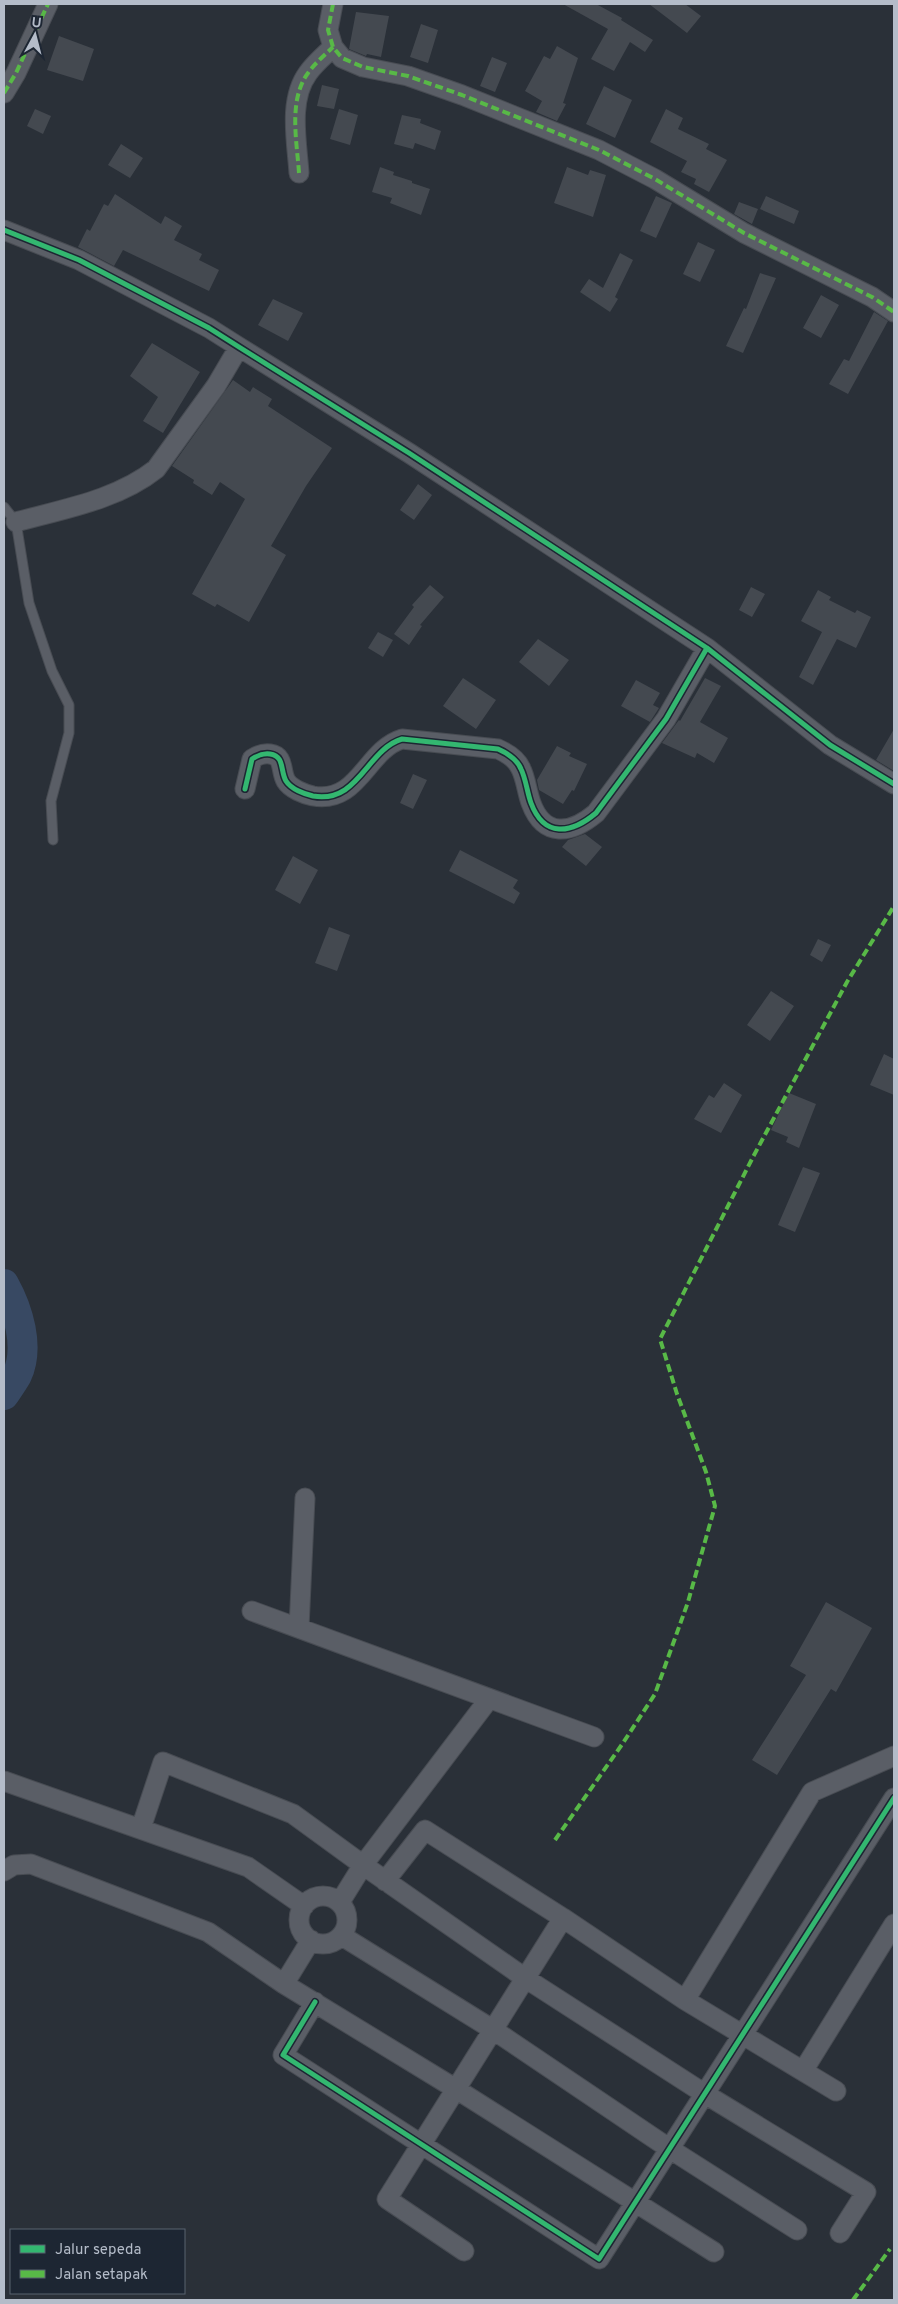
<svg xmlns="http://www.w3.org/2000/svg" width="898" height="2304" font-family="Overpass,sans-serif">
	<style>
		.lines { fill: none; stroke-linecap: round; stroke-linejoin: round }
		.river { stroke: #384963; stroke-width: 30 }
		.building { fill: #444950 }
		.service-casing { stroke: #484c53; stroke-width: 11 }
		.minor-casing { stroke: #484c53; stroke-width: 21 }
		.service { stroke: #5a5e66; stroke-width: 9 }
		.minor { stroke: #5a5e66; stroke-width: 19 }
		.quiet { stroke: #58b947; stroke-width: 4; stroke-dasharray: 8 4; stroke-linecap: butt }
		.cycleway-casing { stroke: #1d2633; stroke-width: 8 }
		.cycleway { stroke: #33b770; stroke-width: 5 }
	</style>
	<rect width="100%" height="100%" fill="#2a3038"/>
	<g class="lines">
		<!-- river -->
		<path class="river" d="M4 1284C18 1309 30 1347 17 1375 13 1382 8 1389 4 1395"/>
	</g>
	<!-- building -->
	<path class="building" d="M563 4H596L622 18 621 20 653 40 645 52 630 42 614 71 591 59 608 29Z
		M649 4H685L701 16 687 33Z
		M356 12 389 16 381 57 367 54 366 56 349 49Z
		M421 24 438 30 428 63 410 57Z
		M59 36 94 49 83 81 47 70Z
		M557 46 578 58 563 103 566 104 557 121 536 112 542 101 525 91 544 56 550 59Z
		M492 57 507 63 495 92 480 86Z
		M322 85 339 89 334 109 317 106Z
		M604 86 632 100 615 138 586 124Z
		M35 109 51 116 43 134 27 126Z
		M339 109 358 115 350 145 330 139Z
		M666 109 683 118 678 129 709 144 706 149 727 160 709 192 694 184 696 179 681 172 687 161 650 142Z
		M402 115 421 119 420 123 441 131 435 150 415 143 413 149 394 144Z
		M121 144 143 158 130 178 108 165Z
		M380 167 394 172 393 175 412 181V183L430 189 421 215 390 203 392 198 372 192Z
		M567 167 588 175 590 170 606 175 593 217 554 203Z
		M115 194 161 224 165 216 182 226 174 240 202 254 199 260 219 270 209 291 123 250 114 266 78 247 87 229 90 231 104 204 108 206Z
		M656 196 672 203 656 238 640 231Z
		M766 196 799 211 794 224 760 209Z
		M739 202 758 209 752 224 734 214Z
		M698 242 715 250 700 282 683 274Z
		M620 253 633 260 615 297 618 299 610 312 580 292 589 279 603 288Z
		M760 273 776 278 743 353 726 346 744 308 746 309Z
		M821 295 839 305 821 338 803 328Z
		M273 299 303 313 288 341 258 325Z
		M874 312 888 321 848 394 829 384 844 359 849 361Z
		M152 343 200 372 163 433 143 421 158 397 130 376Z
		M233 380 250 392 253 387 272 399 268 406 332 448 306 486 271 546 286 555 249 622 217 604 215 607 192 594 245 499 220 482 212 495 193 483 194 480 172 466Z
		M418 484 432 495 414 520 400 510Z
		M430 585 444 597 420 625 422 626 409 645 394 634 414 607 412 605Z
		M751 587 765 594 752 617 739 610Z
		M818 590 831 597 829 600 855 613 857 610 871 617 856 648 837 639 813 685 799 677 822 632 801 621Z
		M378 632 393 640 383 657 368 648Z
		M538 639 569 660 549 686 519 662Z
		M463 678 496 700 476 729 443 706Z
		M705 678 721 686 700 722 728 738 714 763 697 753 695 758 662 743 679 720 680 721Z
		M636 680 660 693 653 705 659 708 650 722 621 706Z
		M894 729V771L876 760Z
		M557 746 571 753 569 756 587 764 574 791 572 790 563 804 539 790 537 780Z
		M413 774 427 780 413 809 400 803Z
		M585 834 602 847 586 866 562 847 568 840Z
		M460 850 518 880 513 888 520 893 514 904 449 871Z
		M293 856 318 870 300 904 275 890Z
		M329 927 350 935 337 971 315 963Z
		M818 939 831 945 822 962 810 955Z
		M771 991 794 1006 770 1041 747 1025Z
		M884 1054 894 1059V1095L870 1085Z
		M724 1083 742 1095 721 1133 694 1119 709 1095 714 1098Z
		M789 1093 816 1104 799 1148 786 1142 788 1137 771 1130Z
		M803 1167 820 1173 795 1232 778 1225Z
		M826 1602 872 1628 836 1692 831 1689 777 1775 752 1760 806 1675 790 1666Z"/>
	<g class="lines">
		<defs>
			<path id="service" d="M4 507 16 522 29 603 52 671 69 705V733L51 801 53 840"/>
			<path id="minor" d="M333 4 328 30 333 47 342 58 363 67 408 76 462 95 599 150 655 179 744 233 872 297 894 312
				M4 93 16 73 48 4
				M299 173C297 142 288 100 308 73 315 63 325 55 333 47
				M4 230 79 260 209 328 239 347 409 453 707 648 830 745 894 784
				M16 522C63 509 117 500 156 469L216 386 239 347
				M245 789 252 759C258 755 263 753 270 754 285 756 280 771 286 781 291 789 304 794 313 796 359 804 366 750 402 739L498 749C507 753 517 759 521 769 526 779 527 792 531 803 544 838 571 834 596 813L666 719 707 648
				M252 1611 594 1737
				M299 1628 305 1498
				M4 1781 248 1867 304 1906
				M141 1828 163 1762 293 1814 363 1865 525 1978 705 2094 866 2192 840 2233
				M4 1871 14 1865 31 1864 208 1932 284 1984 456 2089 714 2252
				M385 1881 425 1830 563 1918 685 2000 836 2091
				M299 1920a24 24 0 1 1 48 0a24 24 0 1 1-48 0Z
				M340 1902 363 1865 489 1699
				M342 1936 492 2029 670 2149 797 2230
				M284 1984 311 1940
				M685 2000 812 1792 894 1756
				M315 2002 283 2055 599 2259 894 1798
				M803 2071 894 1924
				M464 2251 387 2199 563 1918"/>
		</defs>
		<!-- service casing -->
		<use href="#service" class="service-casing"/>
		<!-- minor casing -->
		<use href="#minor" class="minor-casing"/>
		<!-- service -->
		<use href="#service" class="service"/>
		<!-- minor -->
		<use href="#minor" class="minor"/>
		<!-- quiet -->
		<path class="quiet" d="M333 4 328 30 333 47 342 58 363 67 408 76 462 95 599 150 655 179 744 233 872 297 894 312
			M4 93 16 73 48 4
			M299 173C297 142 288 100 308 73 315 63 325 55 333 47
			M555 1840 623 1743 655 1694 688 1602 715 1506 706 1472 677 1394 660 1339 753 1157 847 982 894 906
			M853 2300 890 2249"/>
		<defs>
			<path id="cycleway" d="M4 230 79 260 209 328 239 347 409 453 707 648 830 745 894 784
				M245 789 252 759C258 755 263 753 270 754 285 756 280 771 286 781 291 789 304 794 313 796 359 804 366 750 402 739L498 749C507 753 517 759 521 769 526 779 527 792 531 803 544 838 571 834 596 813L666 719 707 648
				M315 2002 283 2055 599 2259 894 1798"/>
		</defs>
		<!-- cycleway casing -->
		<use href="#cycleway" class="cycleway-casing"/>
		<!-- cycleway -->
		<use href="#cycleway" class="cycleway"/>
	</g>
	<!-- border -->
	<rect width="898" height="2304" fill="none" stroke="#b4bcc9" stroke-width="10"/>
	<!-- legend -->
	<rect x="10" y="2229" width="175" height="65" fill="#1d2633" stroke="#59626f"/>
	<rect x="20" y="2245" width="25" height="8" fill="#33b770" stroke="#59626f"/>
	<text x="55" y="2254" font-size="15" fill="#b4bcc9">Jalur sepeda</text>
	<rect x="20" y="2270" width="25" height="8" fill="#58b947" stroke="#59626f"/>
	<text x="55" y="2279" font-size="15" fill="#b4bcc9">Jalan setapak</text>
	<!-- north arrow -->
	<g transform="translate(35 35) rotate(7)" stroke="#1d2633" stroke-width="4" paint-order="stroke">
	<path d="M0-4L9 19L0 12L-9 19Z" fill="#b4bcc9"/>
	<text y="-8" font-size="14" font-weight="bold" text-anchor="middle" fill="#b4bcc9">U</text>
	</g>
</svg>
